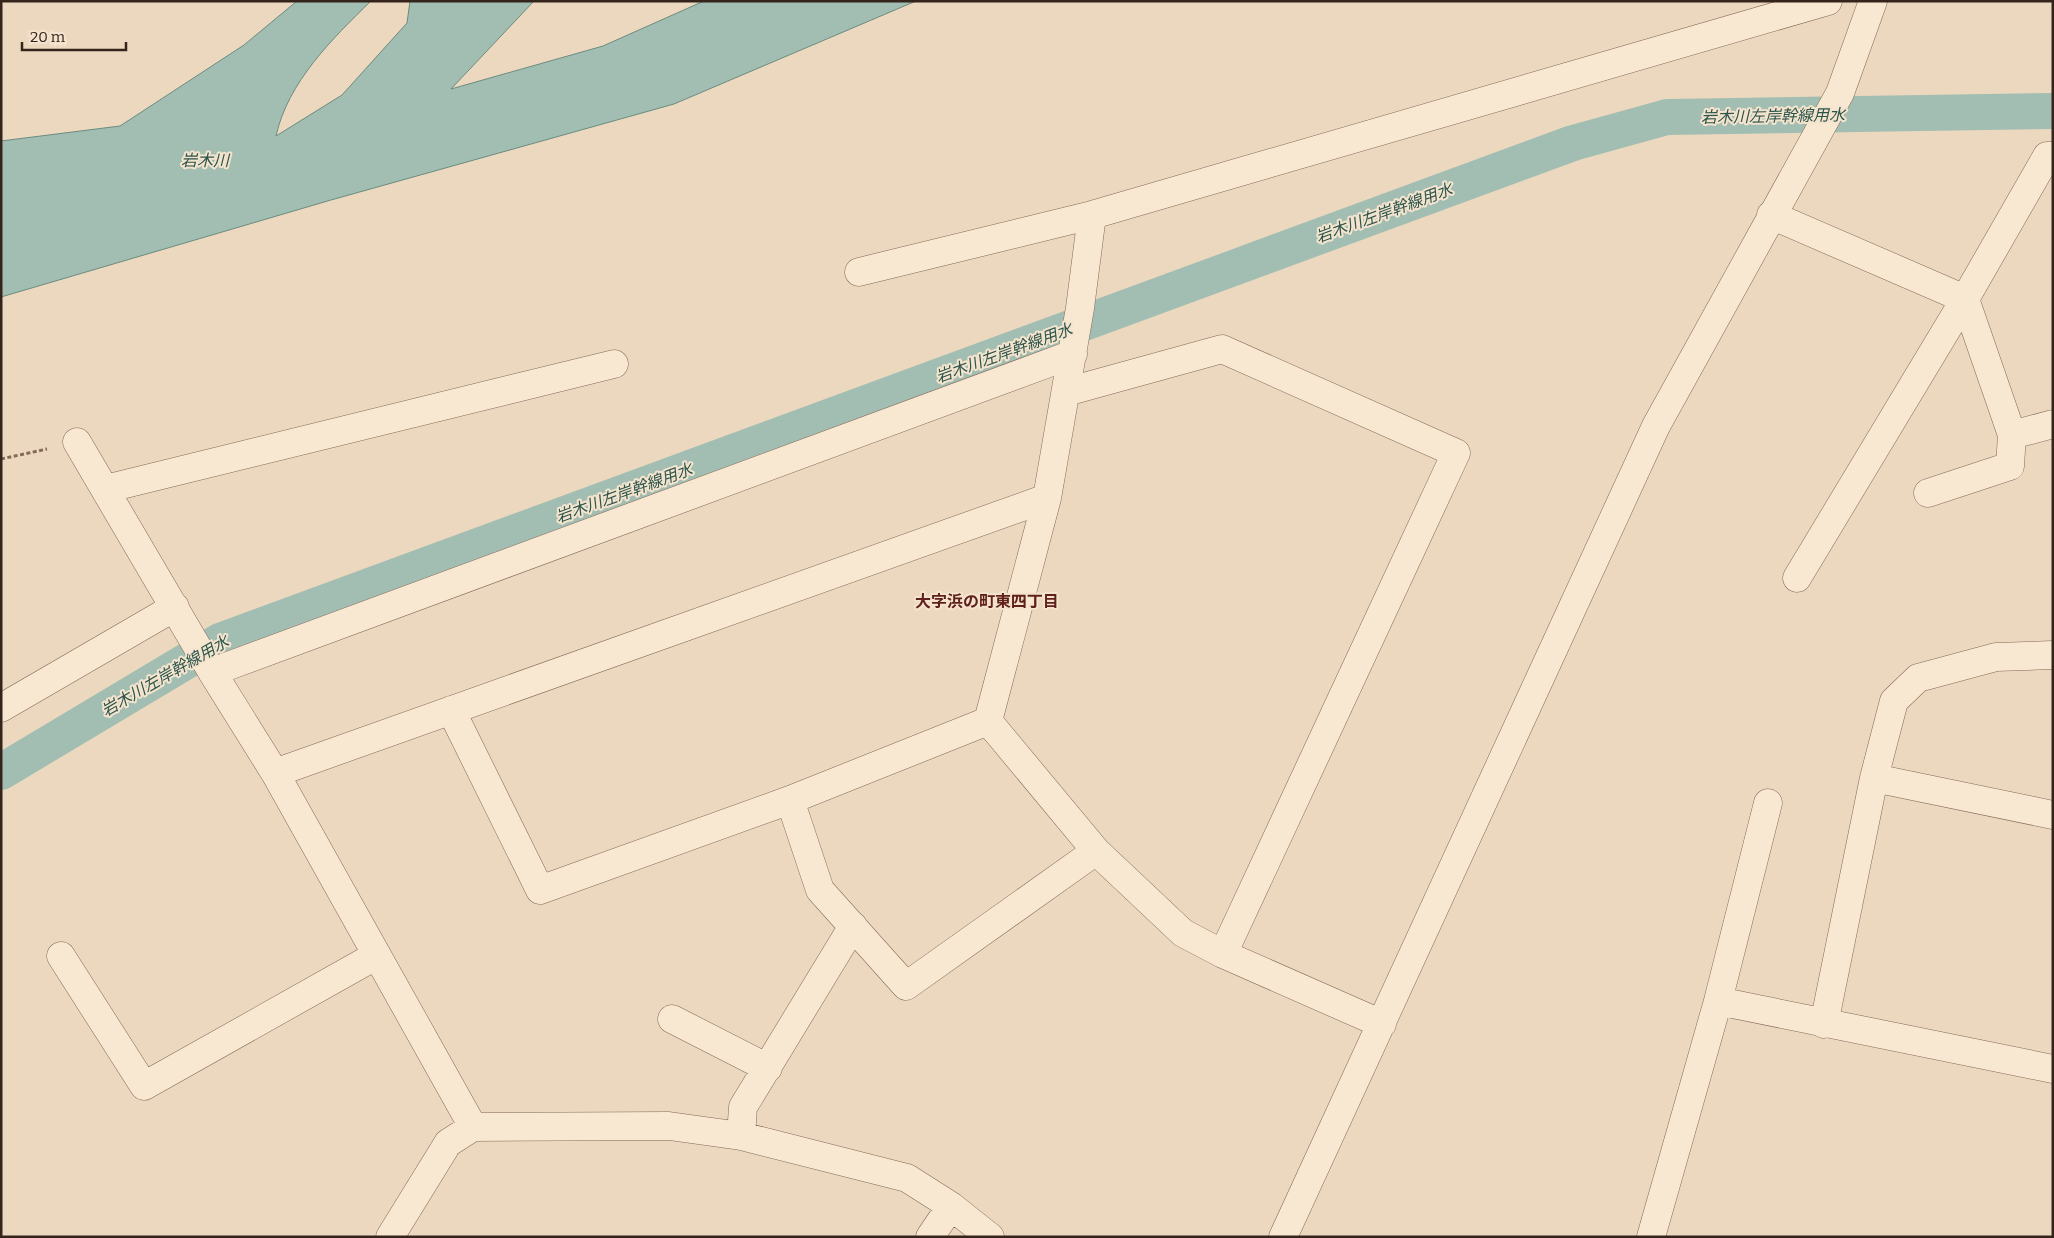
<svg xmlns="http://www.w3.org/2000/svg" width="2054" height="1238" font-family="Bitter,'Noto Sans JP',serif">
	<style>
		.water { fill: #a2beb2; stroke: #6a8b7e }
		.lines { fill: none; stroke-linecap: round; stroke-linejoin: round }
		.canal { stroke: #a2beb2; stroke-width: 36 }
		.minor-casing { stroke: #846958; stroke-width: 29 }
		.tertiary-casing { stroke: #846958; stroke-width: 29 }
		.path { stroke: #846958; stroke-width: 3; stroke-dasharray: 4 2.5; stroke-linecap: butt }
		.minor { stroke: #f8e7d1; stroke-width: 28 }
		.tertiary { stroke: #f8e7d1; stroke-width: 28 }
		.labels { text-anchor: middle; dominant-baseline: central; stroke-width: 4; stroke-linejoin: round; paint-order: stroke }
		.water-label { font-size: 16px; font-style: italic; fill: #2b544b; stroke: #f4e4ce }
		.neighbourhood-label { font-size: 16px; font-weight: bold; fill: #60211c; stroke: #f4e4ce }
	</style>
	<rect width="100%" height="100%" fill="#ecd8bf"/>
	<!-- water -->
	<path class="water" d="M297 1H371C332 39 288 82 276 136L342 95 407 23 410 1H534L451 89 603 46 704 1H916L674 104 331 200 1 297V141L120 126 244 45Z"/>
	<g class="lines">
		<!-- canal -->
		<path class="canal" d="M1 772 220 641 1573 143 1667 117 2053 111"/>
		<defs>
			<path id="minor" d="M1092 215 1080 308 1047 498 988 721 1096 851 1183 933 1223 954 1382 1024
				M1771 215 1965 299 2012 435 2053 424
				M859 272 1092 215 1828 1
				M1066 392 1222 349 1456 453 1223 954
				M77 442 212 672 275 773 473 1127
				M105 489 614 364
				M1928 493 2010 466 2012 435
				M1797 578 1965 299 2047 156H2053
				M212 672 1073 354
				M451 710 540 890 790 800 988 721
				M275 773 1047 498
				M1874 778 2053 815
				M790 800 820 890 906 986 1096 851
				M61 956 144 1086 377 955
				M1718 1001 2053 1069
				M672 1019 768 1068
				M1824 1024 1874 778 1894 701 1918 678 1996 657 2053 655
				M741 1136 743 1107 853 926
				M390 1237 448 1143 473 1127 669 1126 741 1136 907 1178 951 1206 990 1237
				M930 1237 951 1206
				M1283 1237 1656 426 1840 93 1873 1
				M1651 1237 1718 1001 1768 803"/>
			<path id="tertiary" d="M1 708 175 607"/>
		</defs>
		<!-- minor casing -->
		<use href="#minor" class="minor-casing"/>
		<!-- tertiary casing -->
		<use href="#tertiary" class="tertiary-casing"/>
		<!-- path -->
		<path class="path" d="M1 459 47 449"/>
		<!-- minor -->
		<use href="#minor" class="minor"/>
		<!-- tertiary -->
		<use href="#tertiary" class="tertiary"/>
	</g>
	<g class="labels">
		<!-- water labels -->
		<g class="water-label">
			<text transform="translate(1773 116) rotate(-1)">岩木川左岸幹線用水</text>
			<text x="205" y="160">岩木川</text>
			<text transform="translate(1384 213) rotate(-20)">岩木川左岸幹線用水</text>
			<text transform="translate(1004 353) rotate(-20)">岩木川左岸幹線用水</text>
			<text transform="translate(624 493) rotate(-20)">岩木川左岸幹線用水</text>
			<text transform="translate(165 676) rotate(-30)">岩木川左岸幹線用水</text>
		</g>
		<!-- neighbourhood labels -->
		<g class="neighbourhood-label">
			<text x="987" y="601">大字浜の町東四丁目</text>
		</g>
	</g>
	<!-- border -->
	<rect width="2054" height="1238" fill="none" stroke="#34241c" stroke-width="5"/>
	<!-- scale -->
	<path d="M22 42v8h104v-8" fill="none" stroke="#34241c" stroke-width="2.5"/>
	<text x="30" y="42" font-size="15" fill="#34241c" stroke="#f4e4ce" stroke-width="4" paint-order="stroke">20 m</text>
</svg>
